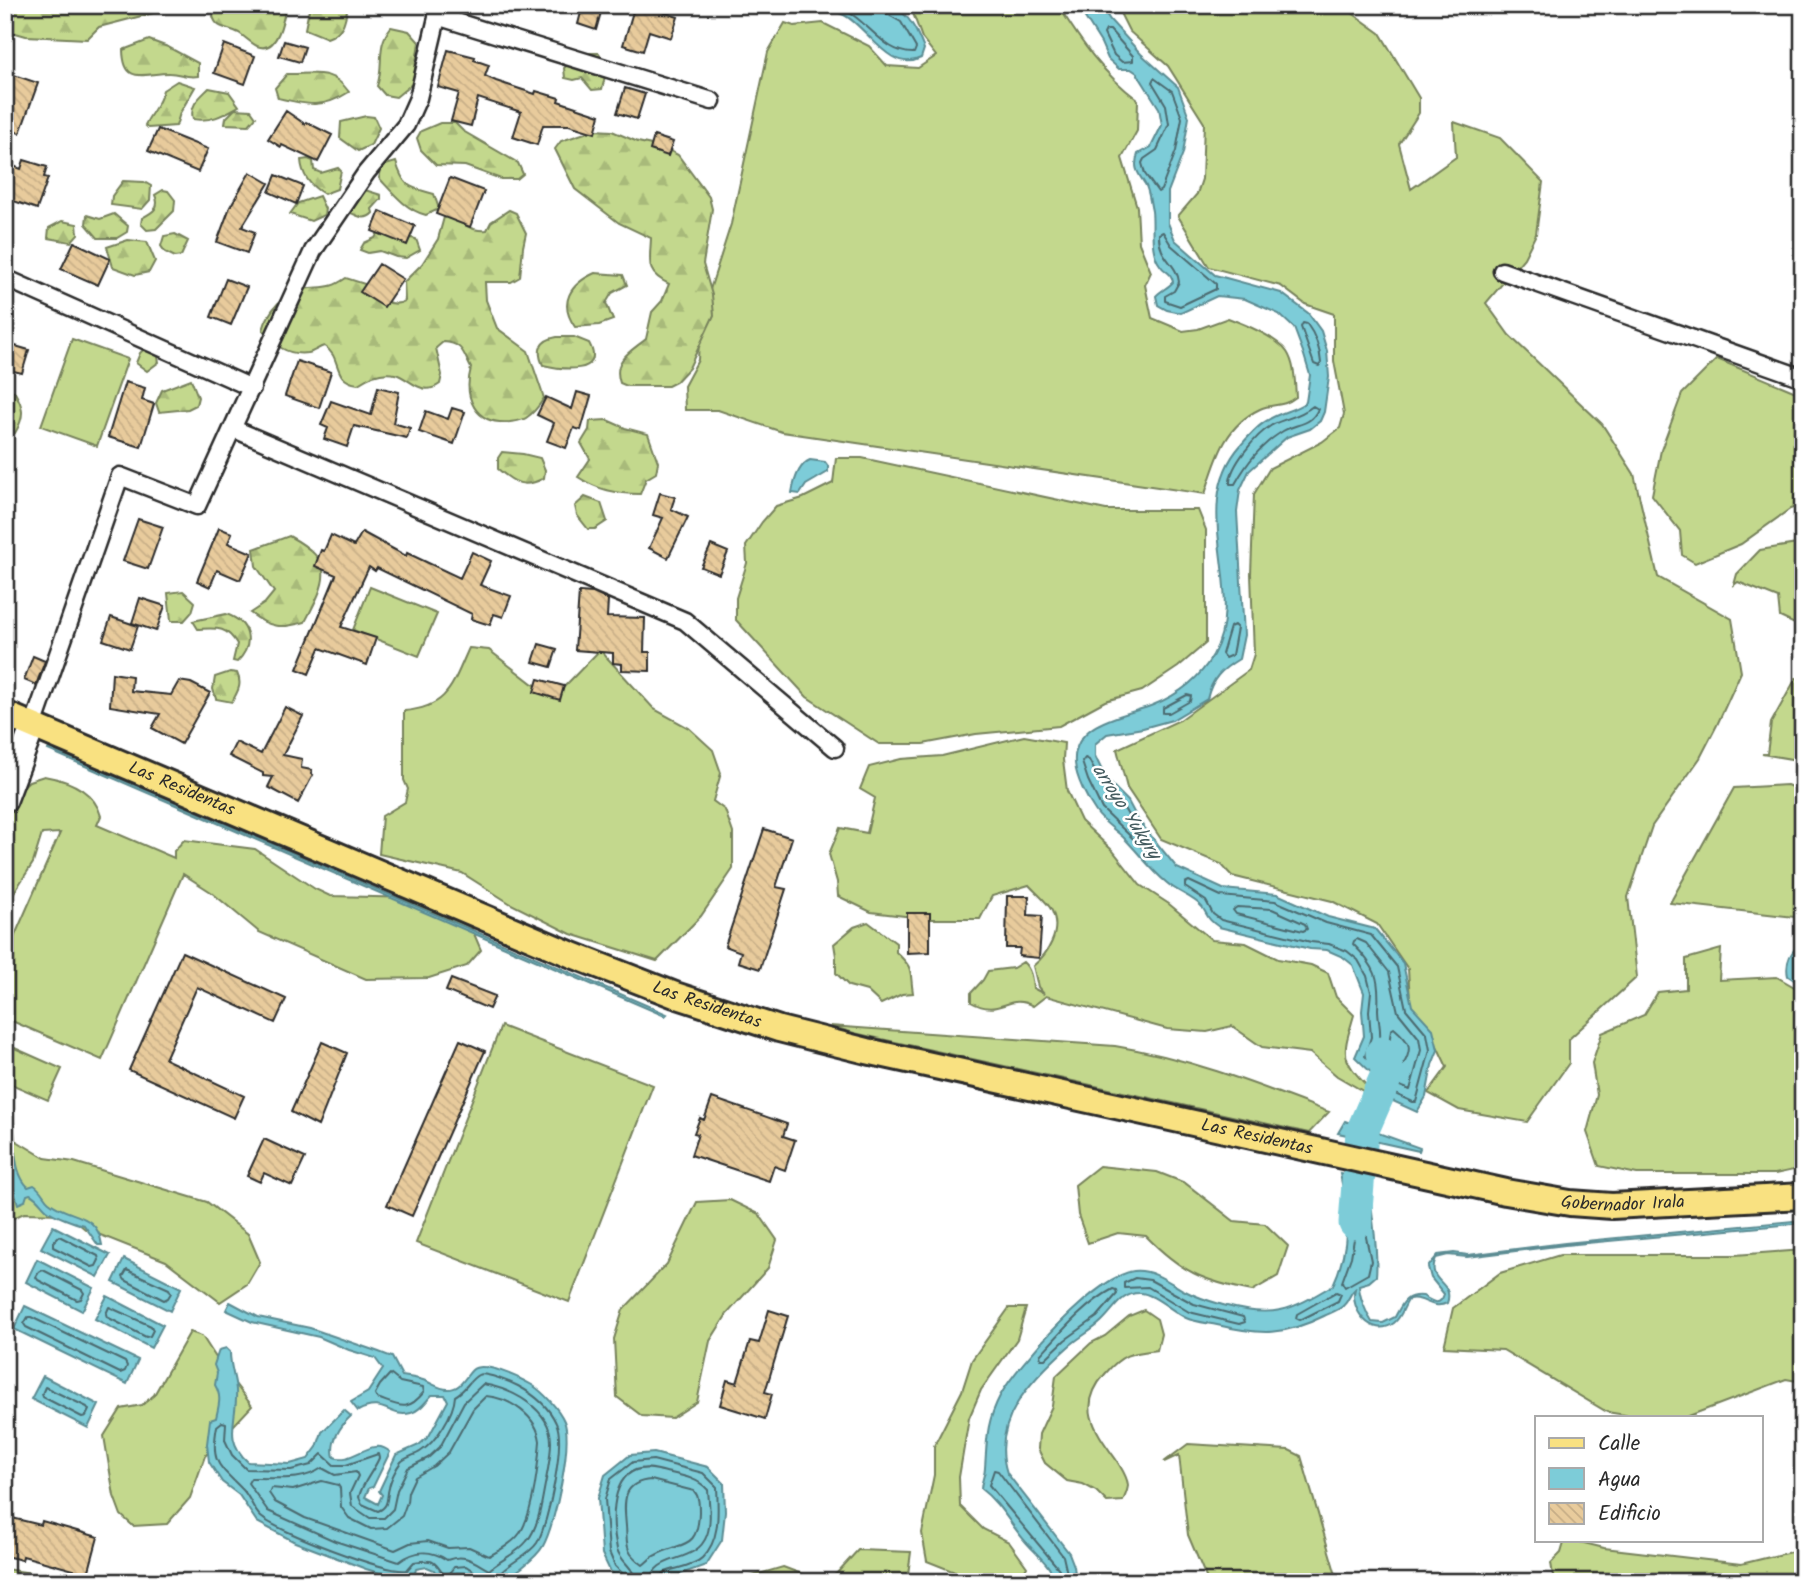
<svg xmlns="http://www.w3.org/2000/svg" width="1808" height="1587" font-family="Kalam,sans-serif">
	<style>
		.grass { fill: #c3d88d; stroke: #77825c; stroke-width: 2 }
		.forest { fill: url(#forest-firs); stroke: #77825c; stroke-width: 2 }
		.water { fill: #7dccd8; stroke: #5c8c93; stroke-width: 2 }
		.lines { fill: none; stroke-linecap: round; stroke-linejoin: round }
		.shore { stroke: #4c6b70; stroke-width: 2 }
		.river { stroke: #7dccd8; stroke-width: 33 }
		.building { fill: url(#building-back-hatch); stroke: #2b2b2b; stroke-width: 2 }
		.minor-casing { stroke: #2b2b2b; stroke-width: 21 }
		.secondary-casing { stroke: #2b2b2b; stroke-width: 28 }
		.primary-casing { stroke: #2b2b2b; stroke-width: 30 }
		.minor { stroke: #fff; stroke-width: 16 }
		.secondary { stroke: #fff; stroke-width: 23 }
		.primary { stroke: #f9e181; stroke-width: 24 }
		.labels { text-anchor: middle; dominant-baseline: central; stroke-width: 5; stroke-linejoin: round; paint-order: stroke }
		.street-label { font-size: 18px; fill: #2b2b2b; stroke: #fff }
		.water-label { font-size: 19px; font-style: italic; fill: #445b5f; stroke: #fff }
	</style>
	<defs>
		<pattern id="forest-firs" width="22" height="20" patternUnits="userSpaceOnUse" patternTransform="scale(1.75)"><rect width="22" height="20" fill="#c3d88d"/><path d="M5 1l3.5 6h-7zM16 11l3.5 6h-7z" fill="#a8ba7a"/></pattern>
		<pattern id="building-back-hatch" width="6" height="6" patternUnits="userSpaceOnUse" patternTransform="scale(1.75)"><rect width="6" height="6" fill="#e8cb9c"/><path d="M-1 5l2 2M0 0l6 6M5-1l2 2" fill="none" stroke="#c7ae87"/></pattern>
	</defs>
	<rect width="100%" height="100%" fill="#fff"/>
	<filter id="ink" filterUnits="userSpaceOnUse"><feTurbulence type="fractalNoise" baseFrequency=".0143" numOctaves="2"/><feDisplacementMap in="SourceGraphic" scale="14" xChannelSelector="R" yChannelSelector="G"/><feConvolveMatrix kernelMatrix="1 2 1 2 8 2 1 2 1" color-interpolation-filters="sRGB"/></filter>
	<g filter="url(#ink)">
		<!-- grass -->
		<path class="grass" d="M910 5H1058C1081 42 1103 74 1138 100L1137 131 1122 158 1137 207 1139 243 1151 272 1145 285 1152 318 1183 331 1198 329 1228 318C1244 324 1277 337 1287 352 1295 364 1295 383 1296 397 1282 408 1274 403 1260 409 1224 426 1216 460 1205 494L782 432 718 410H685L684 386 698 360 700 321 731 224 768 52 785 23 794 26 823 23 869 46 887 66 918 68 936 56 922 38Z
			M1116 5H1341L1380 33 1419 98V113L1399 144 1411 189 1456 157 1454 122 1500 138 1543 182 1536 234 1524 258 1486 303 1509 335 1602 424 1634 474 1658 577 1732 619 1741 672 1717 725 1700 758 1652 826 1628 897 1637 977 1569 1039V1063L1527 1122 1459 1110 1428 1093 1447 1067 1429 1029 1411 1016 1408 969 1377 924 1332 901 1232 876 1221 864 1161 839 1127 788 1117 749 1180 720 1249 670 1254 654 1251 574 1254 494 1270 468 1322 442 1340 428 1344 414 1334 361V314L1305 304 1281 286 1209 267 1178 216 1197 194 1202 179 1204 123 1168 66 1129 31Z
			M72 339 128 359 97 446 41 426Z
			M1717 359 1803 395V505L1790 509 1741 544 1695 563 1682 555 1680 531 1652 495 1661 450 1682 394Z
			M836 458H862L1106 510H1198L1206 530V643L1178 667 1142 691 1105 701 1059 726 976 734 923 744H879L807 697 736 620V598L747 563 746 546 762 522 776 506 803 498 833 483Z
			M1803 543V628L1780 617 1778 598 1738 582 1734 585 1737 574 1760 550Z
			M370 587 437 614 419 656 353 630Z
			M469 648 489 650 533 684 558 693 600 650 654 709 689 728 713 750 721 773 713 801 725 810 733 833V869L701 916 657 961 571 934 511 904 462 873 379 854 382 816 405 802 408 789 404 780V711C449 707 452 685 469 648Z
			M1796 678 1803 679V761L1762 754H1767L1771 723Z
			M1024 736 1064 743 1063 760 1067 791 1081 821 1113 851 1140 885 1169 904 1212 940 1246 943 1278 959 1311 965 1328 973 1336 997 1354 1015C1343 1053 1339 1057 1368 1087L1363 1091 1337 1076 1310 1053 1262 1047 1232 1026 1207 1032 1167 1029 1046 996 1033 1006C1007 992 1001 1019 971 1002V993L983 980 988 971 1013 968 1023 962C1031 969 1032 978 1033 988L1044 994 1038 987 1033 966C1048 954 1062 931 1052 911 1048 902 1036 893 1029 885L992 896 980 919H930L871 912 838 896 837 882 829 854 840 828 867 833 875 798 860 789 869 767 901 759 942 756Z
			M44 776C67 780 94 790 101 816L97 825 174 858V851L184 840 255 849 315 889 330 896 417 898 472 929 481 950 467 966 429 978 366 979 259 932 211 892 183 874 102 1060 5 1018V958L60 833 42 834 33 863 9 900 5 928V834L11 797 29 781Z
			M1787 785 1803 792V918L1670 903 1734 788Z
			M868 922 896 943V952C915 970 909 969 913 993L902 994 881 1004 867 991 849 986 836 973V956L834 944 854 927Z
			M1721 949 1719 980 1777 977 1803 992V1168L1775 1174H1637L1599 1166 1587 1132 1597 1095 1592 1063 1602 1033 1644 1015 1658 992 1686 989V959Z
			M501 1026 653 1085 569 1302 416 1243Z
			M830 1026 1115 1046C1190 1058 1258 1085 1329 1112L1309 1133 854 1033Z
			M10 1046 62 1069 48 1100 9 1083 15 1140 45 1158 74 1162 207 1202 248 1234 260 1262 247 1284 220 1302 166 1261 85 1229 73 1219 61 1214 24 1213 5 1222V1057Z
			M1099 1166 1157 1172 1185 1183 1234 1221 1265 1224 1288 1246 1278 1276 1252 1291C1203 1281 1181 1272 1146 1236L1118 1233 1088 1243 1078 1215 1075 1185Z
			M730 1200 759 1214 777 1240 768 1268 727 1314 710 1341 697 1402 672 1418 642 1416 617 1397 614 1339 623 1310 667 1264 697 1202Z
			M1803 1250V1382L1786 1379 1686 1417H1637L1607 1412 1503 1350 1444 1347 1453 1308 1500 1273 1560 1255H1735Z
			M1009 1308H1026L1017 1339 981 1390 969 1418 959 1477 960 1506 983 1529 1009 1542 1027 1567 1018 1582H980L927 1561 922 1533 934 1475V1446L962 1391 972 1360Z
			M1144 1310 1157 1319 1161 1334 1157 1350C1131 1353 1123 1353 1105 1374 1076 1407 1095 1430 1117 1461 1121 1468 1127 1476 1128 1485 1128 1490 1125 1496 1123 1501L1107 1502 1096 1491 1083 1484 1067 1481 1045 1463 1038 1449 1039 1434 1052 1406 1056 1376 1091 1343 1105 1336 1129 1316Z
			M190 1332 202 1336 222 1367 252 1406 205 1456 190 1498 167 1524 133 1526 121 1515 114 1496 104 1436 121 1409 142 1405 154 1395Z
			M1188 1444 1289 1450 1301 1456 1338 1582H1208L1188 1535 1179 1455 1164 1462Z
			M1572 1540 1604 1548 1741 1564 1803 1549V1582H1554L1551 1563 1561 1553 1564 1543Z
			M858 1550 911 1552 907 1582H824L837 1573Z
			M783 1567 823 1582H721L739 1580Z
			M5 1569 51 1576 58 1582H5Z"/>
		<!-- forest -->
		<path class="forest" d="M7 5H184L99 27 87 39 26 36 5 30Z
			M220 5H286C284 17 278 55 257 46 251 43 245 37 239 33 227 27 216 29 213 16Z
			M310 5H348C345 21 344 32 327 38L305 29Z
			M391 27 409 31 419 42 413 83 396 97 385 95 377 86C385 64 375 47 391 27Z
			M149 40 168 47 198 63V76C186 78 180 73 169 73 144 73 124 86 123 50Z
			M584 53H599C608 66 606 74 602 89L592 90 582 78 574 80 565 78 564 68 574 58Z
			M287 74C314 74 332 68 349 92 323 109 307 105 278 98L275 88Z
			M177 81 195 87 180 113 176 126 148 128 145 125C152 110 159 107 163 90Z
			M209 88 229 92 239 106C223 115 212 122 193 119 189 105 200 97 209 88Z
			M235 109 251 110 256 117 249 125 225 124 226 118Z
			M366 116 374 117 379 128 371 145 358 151 340 138 341 122Z
			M440 123H455L463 131 518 163 523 174 517 179H501L465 166 436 165 421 150 417 138 421 131Z
			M594 130 612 131 638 142 665 148 678 155 709 197 712 209 703 264 712 295 714 315 689 368 676 382 668 386H627L620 383C612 360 630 352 646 339L652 312 662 301 669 284C645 273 650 263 651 238L619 223 575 189 555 149 561 141Z
			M308 159 313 161 314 170 321 173 338 168 341 171 337 189 324 194C310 186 302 176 301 160Z
			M396 162C404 188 409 187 434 194L439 209 426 215C406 210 393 193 379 178L382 166Z
			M123 181 144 182 151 186 150 200 142 209 111 205 112 196Z
			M163 190 168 191 175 200 174 211 156 229 147 230 141 224 142 218C153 212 161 208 155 195Z
			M365 190 381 195V199L372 209 373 213C365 222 355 215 347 211L359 192Z
			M319 196 325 209 324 215 311 221 290 214 298 203Z
			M446 210C459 221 469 232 487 230L491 222 509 210 516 213 526 233 523 247 520 277 511 282H485L486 300 497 328 528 351 544 398C539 406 534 413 526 418 521 421 516 421 510 422 475 425 463 398 471 368 463 353 463 343 443 342L436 348 442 375 440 384C421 398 409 377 395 374 382 371 368 377 358 384 331 381 343 357 324 346 318 348 313 352 308 353 287 356 274 345 263 330 268 311 284 292 304 289 323 286 329 290 346 278L368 285C376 297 391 309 405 301L404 282 422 264 438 239Z
			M114 214 128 226 127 232 117 238H98L86 224 87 215 100 219Z
			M62 221 77 224 78 234 71 242 48 238 49 228Z
			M380 230 416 239 420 250 406 258 396 257 380 251 368 253 360 250 364 243 375 238Z
			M175 234 188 241 181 256 175 257 165 252 161 246 164 236Z
			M128 240 147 242 155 261 149 272 135 275 113 267 107 247Z
			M595 273 623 275 627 285 612 293 606 303 613 320 599 325 575 327C558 303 570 284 595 273Z
			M557 337H574L589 343C607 376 560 369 543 365 536 350 540 340 557 337Z
			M146 347 157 351 159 362 147 371 136 363 140 353Z
			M191 379 198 397 196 405 188 409 159 412 156 403 162 390Z
			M5 390 14 391C24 407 25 416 15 433L5 430Z
			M607 420 625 428 648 434 658 462 656 473 646 479 640 494C616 494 598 490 578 477L590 459 581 443 589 430 590 421Z
			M502 452 523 454 540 458 545 470 544 478C524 489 514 483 498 469V458Z
			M585 497 601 503 607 521 595 529H588L577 515 575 506Z
			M289 536C337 562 327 580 305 622 281 629 270 628 250 613L265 603 274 592 256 566 254 549Z
			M183 591 195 602 192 612 184 621H171L168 593Z
			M226 614C250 622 255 644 237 662L233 661 237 644C226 626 217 628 198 629L193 621Z
			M230 672 237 673C243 685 237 692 232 702L216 699 213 689 215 677Z"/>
		<!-- water -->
		<path class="water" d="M792 5C819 5 879 0 901 12 912 19 919 37 924 49L921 58C889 74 868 27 844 15 825 6 811 22 792 5Z
			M1077 5H1100L1110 20 1141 54 1178 87 1189 117 1183 153 1168 192V223L1175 240 1215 275 1281 293 1308 313 1321 331 1327 351 1329 377 1324 412 1320 421 1310 429 1287 437 1249 471 1240 490 1237 512 1244 635 1239 659C1221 670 1212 678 1207 699L1172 720 1143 728 1107 734 1095 744V756L1106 779 1128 801 1138 820 1177 868 1223 889 1277 894 1328 917 1375 929 1403 963 1412 1006 1433 1029 1438 1050 1432 1065 1426 1097 1417 1112 1373 1092 1378 1079 1355 1057 1364 1036 1362 1011 1364 993 1353 965 1343 957 1327 950 1310 949 1219 927C1207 919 1209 917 1202 907 1194 897 1177 892 1167 883 1151 870 1138 852 1123 837 1114 829 1102 821 1096 812 1087 799 1076 778 1075 763 1072 721 1125 716 1153 705 1178 695 1200 678 1213 655 1249 592 1186 507 1241 445 1248 437 1258 425 1268 420 1280 412 1294 411 1306 402L1310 375 1303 352 1294 328 1279 314 1245 299 1217 296 1181 313 1167 310 1158 305 1156 296C1161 290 1168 288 1173 282 1171 271 1165 273 1160 265 1149 250 1154 228 1152 211 1150 203 1149 190 1145 184 1138 173 1133 168 1138 154L1151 147 1162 125 1159 108 1137 73 1131 69H1119L1108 59 1101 43Z
			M810 460 825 462 828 466V472L806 485 800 494 792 493C794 481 798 465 810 460Z
			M49 748 667 1014 665 1016 48 750Z
			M1803 942V986L1788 976C1785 962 1791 950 1803 942Z
			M5 1107C18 1118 10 1125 13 1138 16 1154 15 1174 28 1187L34 1185C42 1190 43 1197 49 1202 70 1219 97 1211 102 1245H98L84 1225C77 1224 53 1215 47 1210 41 1205 38 1198 30 1194L27 1195 25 1201 18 1204C7 1172 5 1140 5 1107Z
			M1345 1121 1420 1148 1419 1151 1338 1133Z
			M1340 1174 1370 1181C1370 1212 1379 1247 1376 1276L1369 1282 1359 1285C1359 1296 1366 1313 1372 1322L1383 1323 1395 1317C1402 1304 1405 1294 1423 1296 1431 1301 1440 1308 1444 1294L1431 1278 1428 1267 1438 1255 1454 1253 1468 1255 1565 1243 1803 1220V1223L1565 1245 1467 1257 1448 1255 1436 1258C1425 1283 1455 1281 1447 1303 1432 1311 1423 1295 1409 1299 1403 1307 1402 1317 1394 1323 1372 1339 1349 1309 1355 1289 1349 1294 1349 1301 1343 1306 1339 1310 1330 1313 1324 1316 1284 1336 1260 1335 1217 1325 1207 1323 1195 1322 1186 1318 1173 1312 1152 1292 1139 1293 1121 1293 1114 1310 1102 1321 1092 1331 1079 1337 1068 1347 1032 1379 990 1421 1007 1473L1069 1553 1074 1566 1076 1582H1056C1051 1565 1036 1554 1025 1541 1010 1524 1000 1503 981 1489 981 1481 985 1476 985 1468 987 1440 986 1423 1000 1396 1017 1364 1098 1275 1134 1271 1152 1269 1169 1282 1183 1290 1196 1297 1209 1301 1223 1305 1273 1319 1290 1311 1333 1285 1350 1249 1349 1213 1340 1174Z
			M53 1226 110 1255 98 1277 41 1248Z
			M37 1259 94 1288 82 1311 26 1282Z
			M124 1259 181 1288 170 1311 113 1282Z
			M107 1296 163 1325 151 1348 95 1319Z
			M230 1302 258 1317 310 1328 379 1352 392 1357 402 1376C409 1377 416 1378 423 1380 432 1383 439 1389 448 1389 461 1389 464 1378 472 1370 483 1360 520 1378 532 1385 543 1392 559 1409 564 1421 573 1442 555 1525 543 1546 537 1557 510 1579 497 1582 480 1586 471 1572 457 1573L456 1577 458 1582H439L434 1570 427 1567 416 1569 414 1577 399 1579 366 1569 295 1542 257 1522 239 1495 222 1482 209 1462 207 1444 210 1420 216 1418C219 1404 222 1397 215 1385L217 1373 214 1365 219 1350 226 1348 230 1352C230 1367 235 1377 236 1390 238 1420 222 1438 248 1462L290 1464 308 1459 317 1447 322 1432 344 1410 351 1416C340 1426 330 1442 334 1457 353 1465 372 1435 390 1452L373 1487 369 1488 365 1497 378 1504 382 1495 379 1491 396 1455 419 1445 429 1436 448 1401 445 1395H432C426 1401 420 1411 411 1413 390 1419 384 1397 358 1411L351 1402 368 1392 383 1369 375 1358 349 1350 319 1337 252 1322 226 1310Z
			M25 1306 138 1360 127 1384 14 1329Z
			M43 1376 99 1405 88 1428 31 1399Z
			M654 1453 708 1467 724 1483 725 1512 722 1540 706 1565 659 1582H623L610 1571 602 1554 598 1498 605 1475 630 1455Z"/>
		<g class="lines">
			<!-- shore -->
			<path class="shore" d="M832 5C867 14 880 54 914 53L916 48 901 22 885 13 883 5
				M1106 30H1110L1133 56V61L1122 62 1114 55 1104 34Z
				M1154 78 1172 91 1182 118 1176 151 1161 190 1158 192 1145 174 1142 163 1144 159 1157 150 1169 124 1166 105 1152 82Z
				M1163 232 1171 245 1216 284V289L1180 306 1165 301V296L1174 291 1179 282C1177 262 1158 259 1159 234Z
				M1303 323 1307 324C1316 336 1320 348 1321 363L1319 366 1314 364 1301 327Z
				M1313 406 1318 409C1311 426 1297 423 1283 431 1263 443 1246 464 1235 484H1230C1229 466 1257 434 1272 425 1287 417 1298 418 1313 406Z
				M1234 625 1237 628 1232 655 1225 658 1222 654 1230 627Z
				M1187 695 1191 696 1190 701 1169 713H1163V708Z
				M1085 758 1089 760 1101 783 1122 805 1133 824 1151 847 1150 852 1146 851 1102 809 1088 780 1082 762Z
				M1189 881 1221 896 1275 901 1326 923 1371 935 1397 967 1406 1009 1427 1034 1430 1050 1416 1102H1413L1384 1089V1075L1365 1056 1371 1037 1369 1011 1371 992 1367 976 1358 960 1347 951 1329 944 1311 942 1221 920 1213 914 1206 901 1185 887V883Z
				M1237 907 1272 909 1305 924 1307 929 1303 931 1236 914 1233 910Z
				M1357 939 1366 943 1389 972 1398 1012 1419 1038 1421 1050 1410 1090 1395 1084 1391 1070 1375 1054C1376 1048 1380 1043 1380 1038 1381 1028 1378 1019 1378 1009 1380 978 1376 967 1353 944L1354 941Z
				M1394 1028C1409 1041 1414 1047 1403 1065L1388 1051 1391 1030Z
				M1352 1185 1363 1189 1366 1237 1371 1261 1368 1274 1345 1287 1342 1282 1351 1257 1354 1239Z
				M59 1236 98 1256 99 1260 96 1266 92 1267 53 1247V1242Z
				M43 1270 82 1290 84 1293 81 1299 77 1300 38 1280 36 1277 39 1272Z
				M127 1270 169 1289 171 1293 168 1298 164 1300 125 1280 123 1277Z
				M1135 1278 1150 1280 1194 1304 1243 1317 1245 1322 1239 1324 1189 1312 1148 1287 1124 1288V1283Z
				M1113 1289 1116 1290 1117 1294 1097 1317 1065 1340 1045 1359H1041L1040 1355C1062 1331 1085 1304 1113 1289Z
				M1336 1292 1341 1294 1338 1301 1300 1320 1296 1318 1297 1314Z
				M109 1307 151 1326 153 1330 150 1336 146 1337 107 1317 106 1314Z
				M28 1317H31L125 1362 127 1366 125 1371 120 1373 26 1327 24 1324Z
				M390 1374 400 1382 423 1387 424 1392C407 1413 400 1406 377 1398L375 1394 380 1385Z
				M483 1384C511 1389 551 1408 551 1442 551 1458 547 1474 544 1490 541 1506 538 1528 527 1541 517 1554 501 1559 489 1570 474 1562 466 1553 447 1560 430 1549 415 1550 399 1562L335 1541 268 1511 248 1483 251 1478C276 1477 300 1483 322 1468L335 1475 356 1472 358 1476 350 1493 352 1506 370 1518H384L393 1509 397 1490 408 1468 428 1458 440 1447 464 1402Z
				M45 1387 87 1407 89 1410 86 1416 82 1417 43 1397 42 1394Z
				M486 1396C510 1398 537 1416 540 1441 538 1467 534 1511 520 1533 513 1543 500 1550 489 1556L469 1547 448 1548 428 1541 410 1543 395 1550 305 1518 275 1502 269 1493 271 1488 293 1490 322 1481 338 1485 340 1488 341 1507 349 1518 371 1529 387 1528 402 1516 407 1502 408 1492 415 1477 434 1466 449 1452 473 1409Z
				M651 1480 694 1491C699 1496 699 1504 699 1512 698 1550 683 1541 656 1555 651 1557 647 1562 643 1565 639 1562 634 1558 631 1554 625 1546 627 1534 626 1526 624 1503 621 1482 651 1480Z
				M480 1582 478 1574 466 1566 454 1567 446 1577C433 1563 438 1558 414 1562L407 1570C387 1574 277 1531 261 1517 253 1510 250 1497 243 1490 219 1465 210 1464 217 1426L222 1422 226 1423 225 1440 232 1455 246 1469 291 1470 311 1465 322 1454 334 1465H346L378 1454 379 1458C373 1472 362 1483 359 1497L362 1504 378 1511C390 1506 386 1497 389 1488 390 1481 396 1468 401 1462 405 1458 415 1455 420 1452 436 1442 454 1414 455 1396 466 1390 469 1380 478 1375 484 1371 512 1383 518 1386 533 1394 549 1407 556 1423 566 1442 548 1524 537 1543 528 1557 497 1568 496 1582
				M627 1582 625 1576 615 1566 609 1552 605 1499 611 1479 633 1462 653 1460 703 1473 717 1487C718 1511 721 1540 702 1558 694 1566 675 1568 665 1572L661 1576 660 1582
				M635 1582C635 1567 621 1563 617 1549 610 1518 610 1458 658 1470 676 1475 696 1476 708 1490 709 1504 712 1521 707 1535 696 1566 653 1552 651 1582
				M1062 1582 1059 1569 989 1485 994 1470 998 1471 1063 1556 1069 1582"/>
			<!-- river -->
			<path class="river" d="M1355 1223 1362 1132 1388 1072 1382 1053"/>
		</g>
		<!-- building -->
		<path class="building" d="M583 5H603L596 30 578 24Z
			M635 5H650V8L678 17 671 38 649 31 643 51 623 45Z
			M284 41 305 47 300 62 279 56Z
			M224 44 255 56 245 84 214 73Z
			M448 50 475 57 474 60 489 65 485 76 496 81 535 94 536 91 559 98 558 101 600 115 595 133 569 125H543L537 145 513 137 521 112 478 98 471 126 451 121 459 93 438 87Z
			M5 72 38 83 20 133 5 129Z
			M625 88 645 94 637 119 617 113Z
			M286 111 305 124 306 122 332 135 318 162 282 145 281 147 268 139Z
			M158 129 208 149 198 172 148 151Z
			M654 136 673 142 668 156 650 150Z
			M24 160 47 167 44 177 48 178 37 209 5 198V163L21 169Z
			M250 172 269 183 242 227 255 232 247 253 217 242 230 207Z
			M276 175 303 186 296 204 269 192Z
			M450 178 484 191 470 227 436 214Z
			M380 211 415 226 407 245 372 231Z
			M74 242 110 259 98 285 61 269Z
			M379 264 403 279 384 307 360 292Z
			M226 279 247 287 231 325 211 317Z
			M5 343 29 350 22 373 5 369Z
			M297 361 331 372 319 408 285 396Z
			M125 382 145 388 142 400 154 404 141 447 108 437Z
			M378 387 399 392 393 423 410 428 407 438 354 426 347 447 324 439 328 428 321 425 331 401 371 415Z
			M577 392 591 396 581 430 574 428 566 448 547 441 554 423 537 415 546 397 572 409Z
			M452 408 465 412 454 444 419 432 426 411 448 419Z
			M660 493 675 497 671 509 688 517 668 558 649 548 663 518 653 515Z
			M138 519 163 527 148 569 123 561Z
			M219 528 232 533 228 543 252 553 240 580 217 570 210 587 197 581Z
			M362 532 406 556 407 553 460 578 472 552 491 561 480 585 511 596 503 617 494 614 490 625 471 619 472 614 377 568 375 571 369 567 341 627 376 638 367 665 320 648 309 674 297 669 336 575 315 566 321 550 324 551 331 535 354 546Z
			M711 545 728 552 719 574 701 567Z
			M579 592 593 593 608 600 607 617 645 618 644 652H650V671L622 670V664L613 663V653L575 650Z
			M140 598 165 606 156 631 132 623Z
			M111 617 138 626 130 649 103 640Z
			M539 644 557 649 551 667 533 662Z
			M33 656 45 661 36 685 24 680Z
			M112 673 132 676 131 691 171 695 179 681 191 683 210 693 181 744 152 728 160 714 110 706Z
			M538 679 564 686 560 700 534 692Z
			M285 707 303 716 283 755 302 759 301 768 312 770 311 774 313 775 298 803 268 787 273 777 263 776V773L229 756 236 742 261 754Z
			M764 829 792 838 776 887 786 889 760 969 738 962 741 952 725 946Z
			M1007 896H1029L1028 915 1042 916 1039 958 1019 956 1020 948H1006Z
			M907 913H930V952L907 953Z
			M182 952 286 999 275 1023 197 987 165 1059 244 1096 234 1118 129 1070Z
			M451 979 495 996 489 1009 446 991Z
			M460 1040 485 1051 412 1216 387 1205Z
			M322 1042 347 1053 318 1126 291 1112Z
			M712 1098 787 1124 783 1136 795 1140 785 1170 774 1166 769 1181 691 1155 698 1134 694 1133 700 1118 704 1120Z
			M264 1139 305 1158 292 1186 264 1173 260 1182 247 1176Z
			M769 1310 788 1316 765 1392 772 1394 765 1419 720 1405 727 1380 737 1383 750 1341 759 1343Z
			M8 1517 41 1525 42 1521 98 1537 88 1574 23 1556 22 1560 5 1556V1528Z"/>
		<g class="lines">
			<defs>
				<path id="minor" d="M437 16 712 101
					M1502 271 1803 378
					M5 278 252 388
					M234 429 685 621 835 748
					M33 726 120 476 197 506 313 251 366 173 406 125 418 98 440 5"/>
				<path id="secondary" d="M5 800 33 726"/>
				<g id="primary">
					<path id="s1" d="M5 714 570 954 675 995 779 1029 867 1051 1506 1192 1570 1203 1612 1206 1803 1196"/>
				</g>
			</defs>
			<!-- minor casing -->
			<use href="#minor" class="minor-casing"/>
			<!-- secondary casing -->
			<use href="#secondary" class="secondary-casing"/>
			<!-- primary casing -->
			<use href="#primary" class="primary-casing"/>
			<!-- minor -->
			<use href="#minor" class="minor"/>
			<!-- secondary -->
			<use href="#secondary" class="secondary"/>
			<!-- primary -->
			<use href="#primary" class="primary"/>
		</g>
	</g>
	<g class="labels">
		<!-- street labels -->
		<g class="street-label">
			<text stroke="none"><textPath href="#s1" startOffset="192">Las Residentas</textPath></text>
			<text stroke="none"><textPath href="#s1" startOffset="760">Las Residentas</textPath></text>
			<text stroke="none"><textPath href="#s1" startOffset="1326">Las Residentas</textPath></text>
			<text stroke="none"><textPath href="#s1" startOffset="1699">Gobernador Irala</textPath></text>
		</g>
		<!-- water labels -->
		<g class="water-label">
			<text transform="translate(1126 812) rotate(57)">arroyo Yukyry</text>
		</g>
	</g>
	<!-- margin -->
	<rect width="1808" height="1587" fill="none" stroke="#fff" stroke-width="28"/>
	<rect x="14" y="14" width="1780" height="1559" fill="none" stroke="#2b2b2b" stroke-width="2.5" filter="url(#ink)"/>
	<!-- legend -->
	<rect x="1535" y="1416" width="228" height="126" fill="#ffffff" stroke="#aaaaaa" stroke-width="2"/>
	<rect x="1549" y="1438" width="35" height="10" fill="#f9e181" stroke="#aaaaaa" stroke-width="2"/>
	<text x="1598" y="1450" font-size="21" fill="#2b2b2b">Calle</text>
	<rect x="1549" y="1468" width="35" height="21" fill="#7dccd8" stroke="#aaaaaa" stroke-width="2"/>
	<text x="1598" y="1486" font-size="21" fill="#2b2b2b">Agua</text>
	<rect x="1549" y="1503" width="35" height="21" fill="url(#building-back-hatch)" stroke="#aaaaaa" stroke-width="2"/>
	<text x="1598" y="1520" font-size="21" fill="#2b2b2b">Edificio</text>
</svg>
